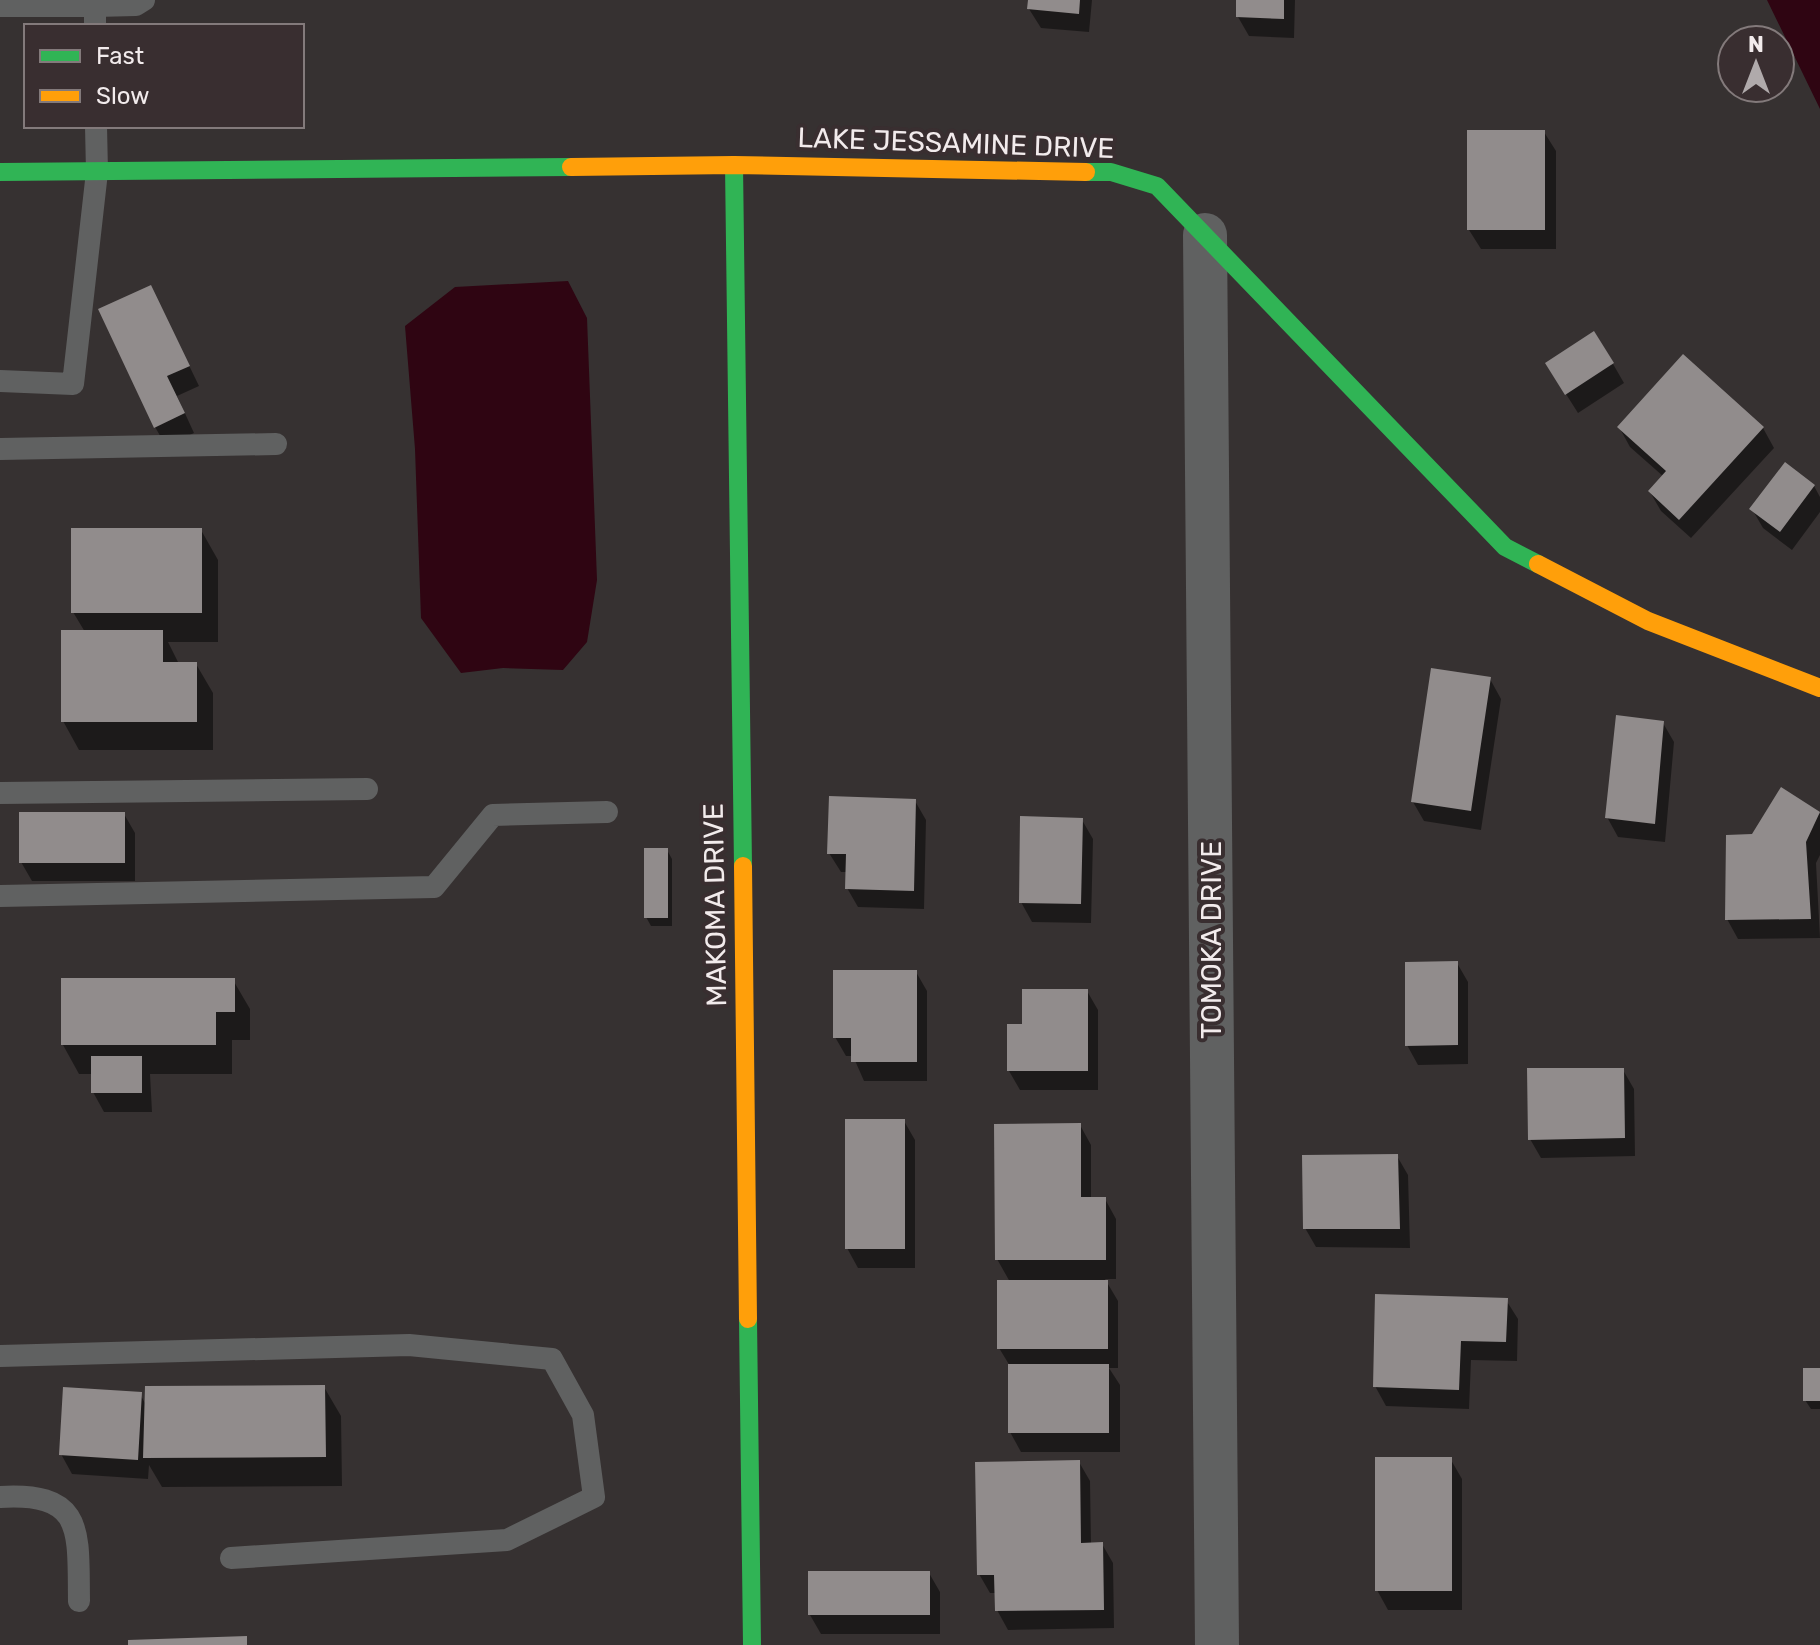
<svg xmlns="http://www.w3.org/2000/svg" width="1820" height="1645" font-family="Rubik,sans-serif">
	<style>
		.water { fill: #2f0512 }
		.shadow { fill: #0007 }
		.building { fill: #918c8c }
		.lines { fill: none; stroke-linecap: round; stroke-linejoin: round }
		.lane { stroke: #606161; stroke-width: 22 }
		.street { stroke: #606161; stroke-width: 44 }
		.fast { stroke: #30b455; stroke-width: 18 }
		.slow { stroke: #ff9f0a; stroke-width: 18 }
		.labels { text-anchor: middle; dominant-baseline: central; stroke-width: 8; stroke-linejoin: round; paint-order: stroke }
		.street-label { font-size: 28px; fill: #f2ebec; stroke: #392e30 }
	</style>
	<rect width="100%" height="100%" fill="#363131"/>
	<!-- water -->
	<path class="water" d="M1767 0H1820V109Z
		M568 281 587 318 597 580 587 642 563 670 503 668 461 673 421 618 415 449 405 326 455 287Z"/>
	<!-- shadow -->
	<path class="shadow" d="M1030 0H1092L1089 32 1041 28 1029 9Z
		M1238 0H1295L1294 38 1249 36 1238 17Z
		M1544 132 1556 151V249H1481L1469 230Z
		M151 287 199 386 177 396 194 433 166 446 155 427Z
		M1613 364 1624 383 1578 413 1559 383Z
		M1619 427 1763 428 1774 448 1691 538 1661 511 1650 492 1664 477 1630 447Z
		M1814 486 1820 497V512L1792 550 1763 528 1752 509Z
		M201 530 218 560V642H168L179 664H196L213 693V750H79L63 721 85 632 73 612Z
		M1490 679 1501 699 1481 830 1424 821 1413 802Z
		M1663 723 1674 742 1665 842 1618 837 1607 817Z
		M1782 790 1820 814V855L1816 863 1820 938 1738 939 1727 919 1753 836Z
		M915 801 926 820 924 909 858 907 847 888 848 872H841L829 853Z
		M124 814 135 833V881H32L21 862Z
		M1082 820 1093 839 1091 923 1032 922 1021 902Z
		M667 850 672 859V926H651L646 917Z
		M1457 963 1468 982V1064L1418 1065 1407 1045Z
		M916 972 927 991V1081H864L853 1056H846L835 1037Z
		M233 980 250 1009V1040H232V1074H150L152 1112H104L93 1092V1074H79L63 1045Z
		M1087 991 1098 1010V1090H1020L1009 1071 1024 1026Z
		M1623 1070 1634 1089 1635 1156 1541 1158 1530 1139Z
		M904 1121 915 1140V1268H858L847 1248Z
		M1080 1125 1091 1145V1199H1105L1116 1219V1279H1105L1118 1301V1368H1109L1120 1385V1452H1021L1010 1432V1366L999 1348 1010 1282 997 1259Z
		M1397 1156 1408 1175 1410 1248 1316 1247 1305 1228Z
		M1506 1300 1518 1319 1517 1361 1471 1360 1469 1409 1386 1406 1375 1386Z
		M1820 1370V1409H1811L1805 1400Z
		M324 1387 341 1416 342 1486 162 1487 149 1465 148 1479 72 1474 61 1454 140 1394 146 1405Z
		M1451 1460 1462 1479V1610H1388L1377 1590Z
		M1079 1462 1090 1481 1091 1544H1102L1113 1563 1114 1628 1008 1630 997 1610 996 1593H990L979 1574Z
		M929 1573 940 1592V1634H821L810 1615Z"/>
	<!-- building -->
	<path class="building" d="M1028 0H1080L1079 14 1027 9Z
		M1236 0H1284V19L1236 17Z
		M1467 130H1545V230H1467Z
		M151 285 190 366 167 376 185 413 154 428 98 309Z
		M1594 331 1614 363 1565 395 1545 363Z
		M1683 354 1764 427 1679 520 1648 491 1666 471 1617 427Z
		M1785 462 1815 485 1780 532 1749 509Z
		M71 528H202V613H71Z
		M61 630H163V662H197V722H61Z
		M1431 668 1491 677 1471 811 1411 802Z
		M1616 715 1664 721 1655 824 1605 818Z
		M1781 787 1820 812 1806 842 1811 919 1725 920 1726 835 1752 834Z
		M829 796 916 799 914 891 845 889 846 854H827Z
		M19 812H125V863H19Z
		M1020 816 1083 818 1081 904 1019 903Z
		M644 848H668V918H644Z
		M1458 961V1045L1405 1046V962Z
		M833 970H917V1062H851V1038H833Z
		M61 978H235V1012H216V1045H61Z
		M1022 989H1088V1071H1007V1024H1022Z
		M91 1056H142V1093H91Z
		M1527 1068H1624L1625 1138 1528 1140Z
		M845 1119H905V1249H845Z
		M1081 1123V1197H1106V1260H995L994 1124Z
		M1398 1154 1400 1229H1303L1302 1155Z
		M997 1280H1108V1349H997Z
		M1375 1294 1508 1298 1506 1342 1461 1341 1459 1390 1373 1387Z
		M1008 1364H1109V1433H1008Z
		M1803 1368H1820V1401H1803Z
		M325 1385 326 1457 143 1458 145 1386Z
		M63 1387 142 1392 138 1460 59 1455Z
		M1375 1457H1452V1591H1375Z
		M1080 1460 1081 1543 1103 1542 1104 1610 995 1611 994 1575H977L975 1462Z
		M808 1571H930V1615H808Z
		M247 1636V1645H128V1640Z"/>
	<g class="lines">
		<!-- lane -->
		<path class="lane" d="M0 6H95V26
			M95 6 136 5 144 0
			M0 381 73 384 97 172 96 126
			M0 449 276 444
			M0 793 367 789
			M0 896 434 887 493 815 607 812
			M0 1356 409 1345 552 1359 583 1415 594 1497 507 1540 231 1558
			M0 1497C85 1492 78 1531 79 1601"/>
		<!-- street -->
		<path class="street" d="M1205 235 1217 1645"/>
		<!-- fast -->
		<path class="fast" d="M734 165 743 866
			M0 172 571 167
			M1086 172H1111L1157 186 1505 547 1538 564
			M748 1319 752 1645"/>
		<!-- slow -->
		<path class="slow" d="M571 167 734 165 1086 172
			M1538 564 1648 621 1820 688
			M743 866 748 1319"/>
	</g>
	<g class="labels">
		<!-- street labels -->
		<g class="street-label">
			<text transform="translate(956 143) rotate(2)">LAKE JESSAMINE DRIVE</text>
			<text transform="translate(715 905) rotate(-91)">MAKOMA DRIVE</text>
			<text transform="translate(1211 940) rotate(-90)">TOMOKA DRIVE</text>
		</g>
	</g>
	<!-- legend -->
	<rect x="24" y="24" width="280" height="104" fill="#392e30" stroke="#837a7b" stroke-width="2"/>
	<rect x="40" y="50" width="40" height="12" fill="#30b455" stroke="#837a7b" stroke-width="2"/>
	<text x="96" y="64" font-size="24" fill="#f2ebec">Fast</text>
	<rect x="40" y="90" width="40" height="12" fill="#ff9f0a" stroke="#837a7b" stroke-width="2"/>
	<text x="96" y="104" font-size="24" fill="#f2ebec">Slow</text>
	<!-- north arrow -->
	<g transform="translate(1756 64)"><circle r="38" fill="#392e30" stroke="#837a7b" stroke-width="2"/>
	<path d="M0-6L14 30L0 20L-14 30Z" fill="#b0aaab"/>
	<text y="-12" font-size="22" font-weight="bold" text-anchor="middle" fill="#f2ebec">N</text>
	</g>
</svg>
